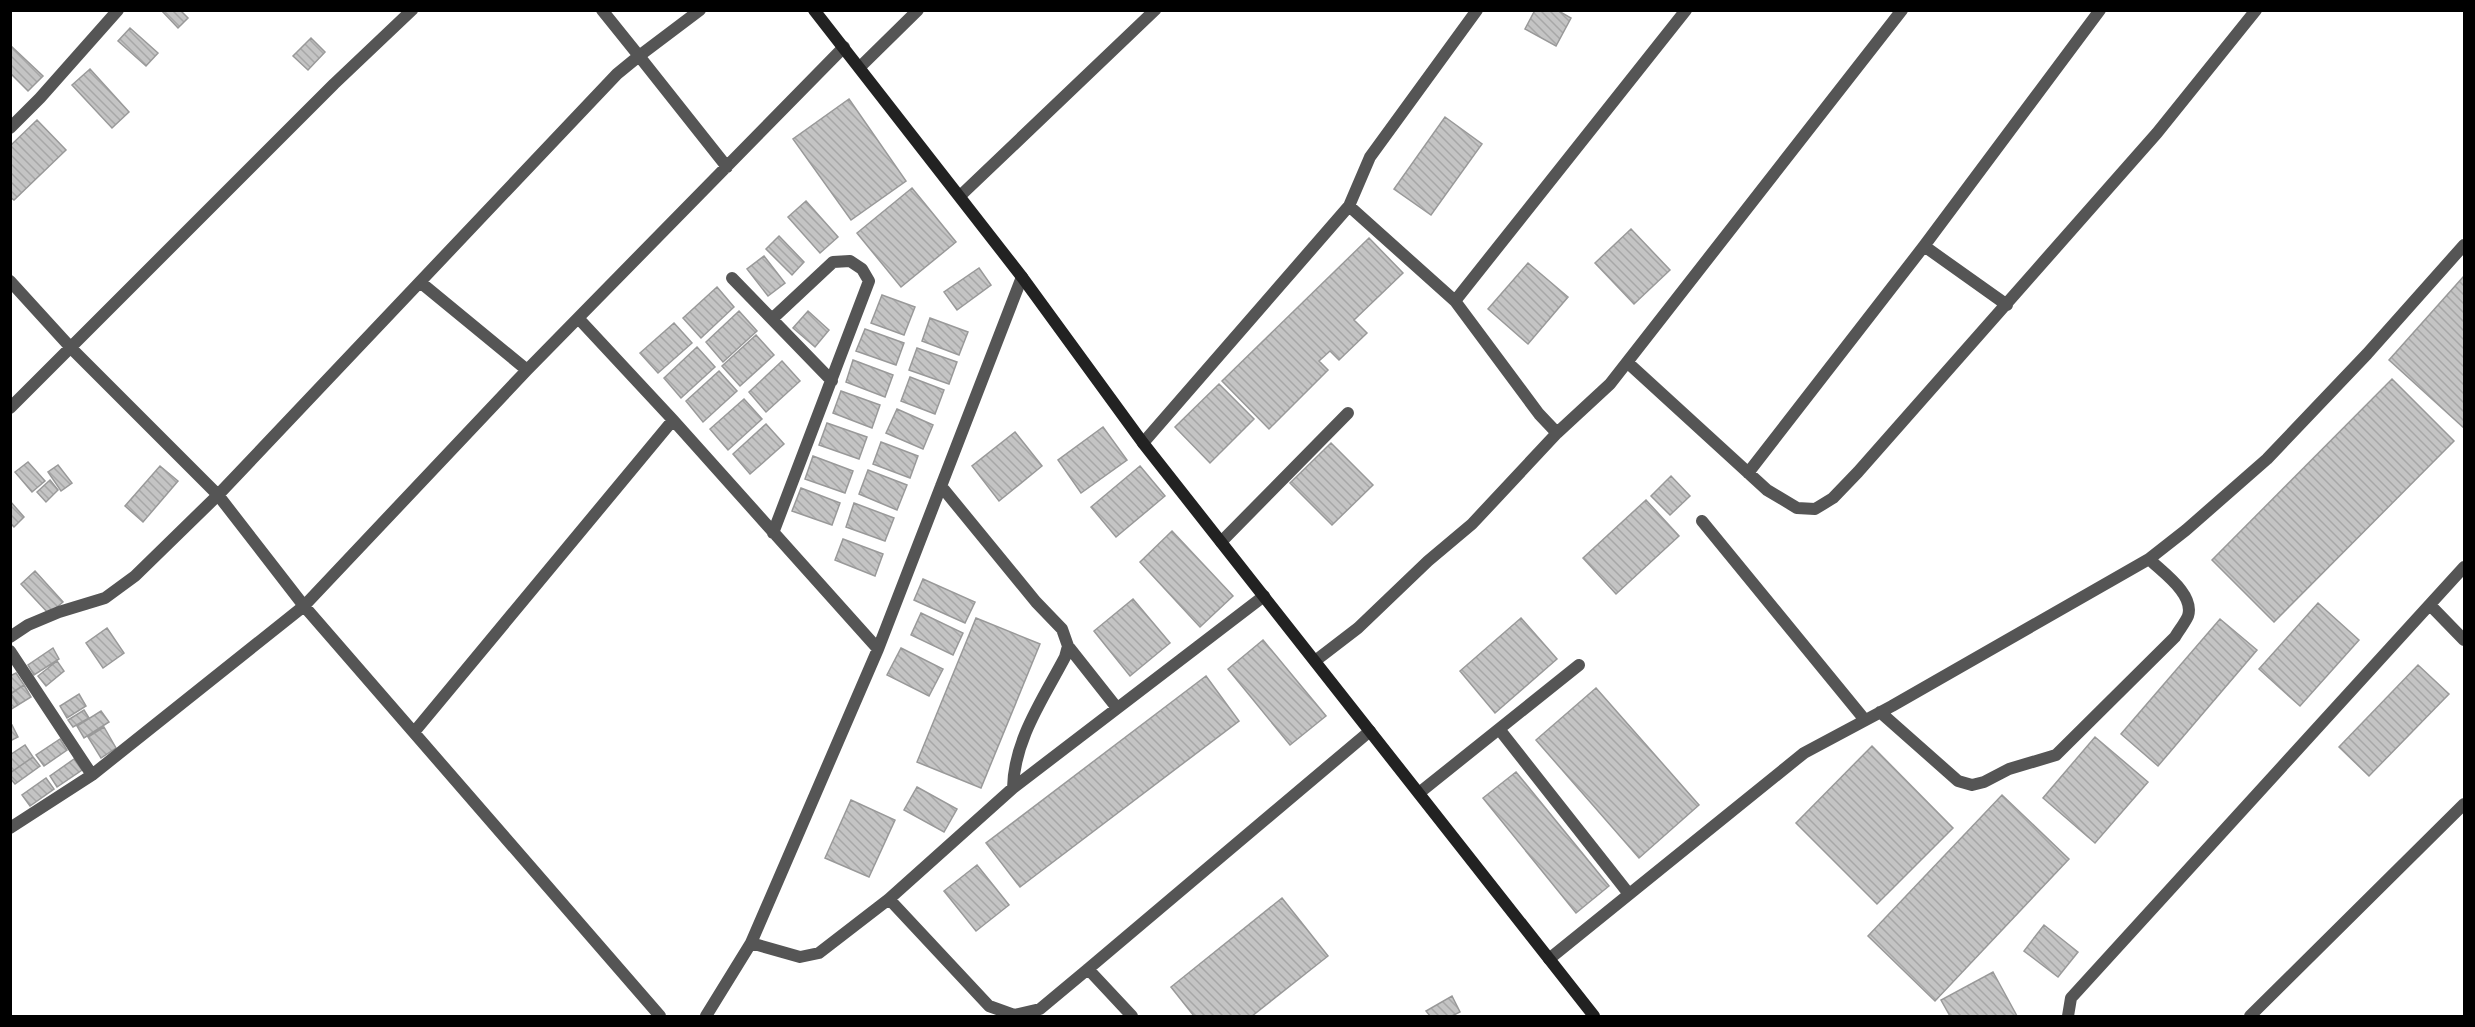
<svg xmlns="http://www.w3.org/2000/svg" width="2475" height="1027" font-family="Arial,sans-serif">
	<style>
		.building { fill: url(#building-back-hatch); stroke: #999; stroke-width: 1.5 }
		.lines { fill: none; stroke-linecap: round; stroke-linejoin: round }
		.lane { stroke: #555; stroke-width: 12 }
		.street { stroke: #555; stroke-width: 12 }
		.secondary { stroke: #222; stroke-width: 12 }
	</style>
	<defs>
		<pattern id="building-back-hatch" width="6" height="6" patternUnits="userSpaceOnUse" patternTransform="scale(1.5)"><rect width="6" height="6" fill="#c4c4c4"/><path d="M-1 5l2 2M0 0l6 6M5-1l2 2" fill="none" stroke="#a7a7a7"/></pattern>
	</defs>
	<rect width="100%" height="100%" fill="#fff"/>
	<!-- building -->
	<path class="building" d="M161 10H180L188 18 178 28Z
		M1535 10H1557L1571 18 1556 46 1525 29Z
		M130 28 158 53 146 66 118 41Z
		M311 38 325 52 308 70 293 56Z
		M10 45 43 76 28 91 10 73Z
		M90 69 129 112 112 128 72 85Z
		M849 99 906 181 851 220 793 139Z
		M1445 117 1482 144 1431 215 1394 189Z
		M37 120 66 150 14 200 10 197V146Z
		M912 188 956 242 901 287 857 233Z
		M806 201 838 237 820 253 788 217Z
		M1631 229 1670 270 1634 304 1595 263Z
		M779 236 804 262 792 275 766 249Z
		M1369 238 1403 273 1354 320 1367 333 1339 360 1330 351 1319 361 1328 370 1269 429 1222 381Z
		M764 256 785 283 768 296 747 269Z
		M1528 263 1568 297 1528 344 1488 309Z
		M979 268 991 285 957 310 944 292Z
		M2464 276V428L2389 360Z
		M717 287 734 307 701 338 683 318Z
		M882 295 915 307 904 335 871 323Z
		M739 311 757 331 723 362 706 342Z
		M808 311 829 330 815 347 793 328Z
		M930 318 968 332 959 355 922 341Z
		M674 323 692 343 658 373 640 353Z
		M865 329 904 343 896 365 856 351Z
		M756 335 774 355 740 386 722 366Z
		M697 347 715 367 681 398 664 378Z
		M917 348 957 362 949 384 909 370Z
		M853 360 893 375 885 397 846 382Z
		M782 361 800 381 766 412 749 392Z
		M719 371 737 391 703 422 686 401Z
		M910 377 944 390 935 414 901 401Z
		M2392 379 2454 441 2274 622 2212 560Z
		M1219 384 1254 419 1210 463 1175 427Z
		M841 391 880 405 872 428 833 413Z
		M744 399 762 419 728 450 710 429Z
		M897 409 933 425 923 449 886 433Z
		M827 423 867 437 859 459 819 445Z
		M766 424 784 444 750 474 733 454Z
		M1103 427 1127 460 1081 493 1058 460Z
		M1015 432 1042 466 999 501 972 466Z
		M881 442 918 456 910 478 873 464Z
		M1331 443 1373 485 1332 525 1290 483Z
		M813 456 853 471 845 493 805 479Z
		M28 462 45 481 32 492 15 472Z
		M58 465 72 483 61 491 48 472Z
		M160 466 178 481 143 522 125 506Z
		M1140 466 1165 496 1116 537 1091 507Z
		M868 470 907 485 897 510 859 494Z
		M1671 476 1690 496 1670 515 1651 496Z
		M50 480 58 490 46 502 37 492Z
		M801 488 840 503 832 525 792 511Z
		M1646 500 1679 536 1616 594 1583 558Z
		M10 501 24 517 14 527 10 523Z
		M854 503 894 518 885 541 846 527Z
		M1172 531 1233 596 1200 627 1140 562Z
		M843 539 883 554 875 576 835 560Z
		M35 571 63 602 49 614 21 584Z
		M923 579 975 602 965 623 914 600Z
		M1133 599 1170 643 1130 676 1094 631Z
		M2318 603 2359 640 2300 706 2259 669Z
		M921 613 963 633 953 655 911 635Z
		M976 618 1040 644 981 788 917 762Z
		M1521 618 1557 659 1495 713 1460 671Z
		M2220 619 2257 650 2158 766 2121 734Z
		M107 628 124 653 103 668 86 643Z
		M1263 640 1326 716 1290 745 1228 669Z
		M53 648 59 659 34 675 28 665Z
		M901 648 943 669 929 696 887 675Z
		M57 661 64 671 46 686 38 676Z
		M2418 665 2449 694 2369 776 2339 747Z
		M16 673 24 685 10 694V676Z
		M1206 676 1239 721 1020 887 986 843Z
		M24 685 31 697 18 705 11 694Z
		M1596 688 1699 805 1639 858 1536 740Z
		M10 694 18 705 10 710Z
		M79 694 86 706 67 718 60 706Z
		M84 710 89 718 73 727 68 720Z
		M101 711 109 722 84 738 77 726Z
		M12 725 18 737 10 741V726Z
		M104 727 116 748 101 758 88 737Z
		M2095 737 2148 782 2095 843 2043 798Z
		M60 739 67 750 44 766 36 755Z
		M25 745 33 757 10 773V755Z
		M1872 746 1953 828 1877 904 1796 823Z
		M33 757 40 766 15 784 10 778V773Z
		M74 759 82 770 57 787 50 776Z
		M1516 772 1609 886 1576 913 1483 798Z
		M46 778 54 789 30 806 22 795Z
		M917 787 957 809 944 832 904 810Z
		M2002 795 2069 859 1935 1001 1868 936Z
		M851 800 895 820 869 877 825 858Z
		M977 865 1009 905 976 931 944 891Z
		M1282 898 1328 956 1252 1016H1194L1171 987Z
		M2044 925 2078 952 2058 977 2024 951Z
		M1993 972 2017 1016H1950L1941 1000Z
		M1452 996 1460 1012 1452 1016H1430L1426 1011Z"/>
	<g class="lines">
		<!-- lane -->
		<path class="lane" d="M639 56 700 10
			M1702 521 1865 720
			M1880 712 1958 781 1972 785 1984 782 2009 769 2056 755 2175 637C2179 630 2185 623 2188 616 2195 594 2162 572 2149 559
			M1499 729 1629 894
			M1419 793 1579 665
			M1549 959 1804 753 1892 706 2149 559 2186 530 2267 459 2367 354 2464 245"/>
		<!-- street -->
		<path class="street" d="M639 56 727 167
			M860 67 918 10
			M10 128 40 98 118 10
			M960 196 1155 10
			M1349 206 1455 301 1539 414 1557 433
			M1924 246 2007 305
			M732 278 832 381
			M10 281 72 349 218 495 304 606 660 1016
			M420 282 527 370
			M1455 301 1686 10
			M579 319 673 420 878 649
			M772 319 833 262 850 261 862 269 869 281 773 533
			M1627 362 1767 490 1797 508 1815 509 1833 498 1858 472 2157 133 2256 10
			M10 408 334 84 412 10
			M1143 443 1349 206 1370 157 1477 10
			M1748 473 1924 246 2100 10
			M941 486 1036 602 1062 629 1068 646 1065 657C1043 699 1014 740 1013 788
			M1221 542 1348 413
			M2430 605 2464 640
			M10 637 28 625 59 612 105 598 135 576 218 495 617 74 639 56 602 10
			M1068 646 1117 708
			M10 651 92 775
			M1315 661 1358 628 1428 561 1472 524 1557 433 1610 384 1902 10
			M415 731 673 420
			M10 828 92 775 304 606 527 370 844 47
			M889 899 989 1006 1014 1015 1040 1009 1088 969
			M751 943 800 957 819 953 889 899 1013 788 1264 596
			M706 1016 751 943 878 649 1022 277
			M1132 1016 1088 969 1370 731
			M2068 1016 2071 998 2464 567
			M2250 1016 2464 804"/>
		<!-- secondary -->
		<path class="secondary" d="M814 10 1022 277 1143 443 1594 1016"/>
	</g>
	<!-- border -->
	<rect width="2475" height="1027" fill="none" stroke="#000000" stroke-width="24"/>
</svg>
